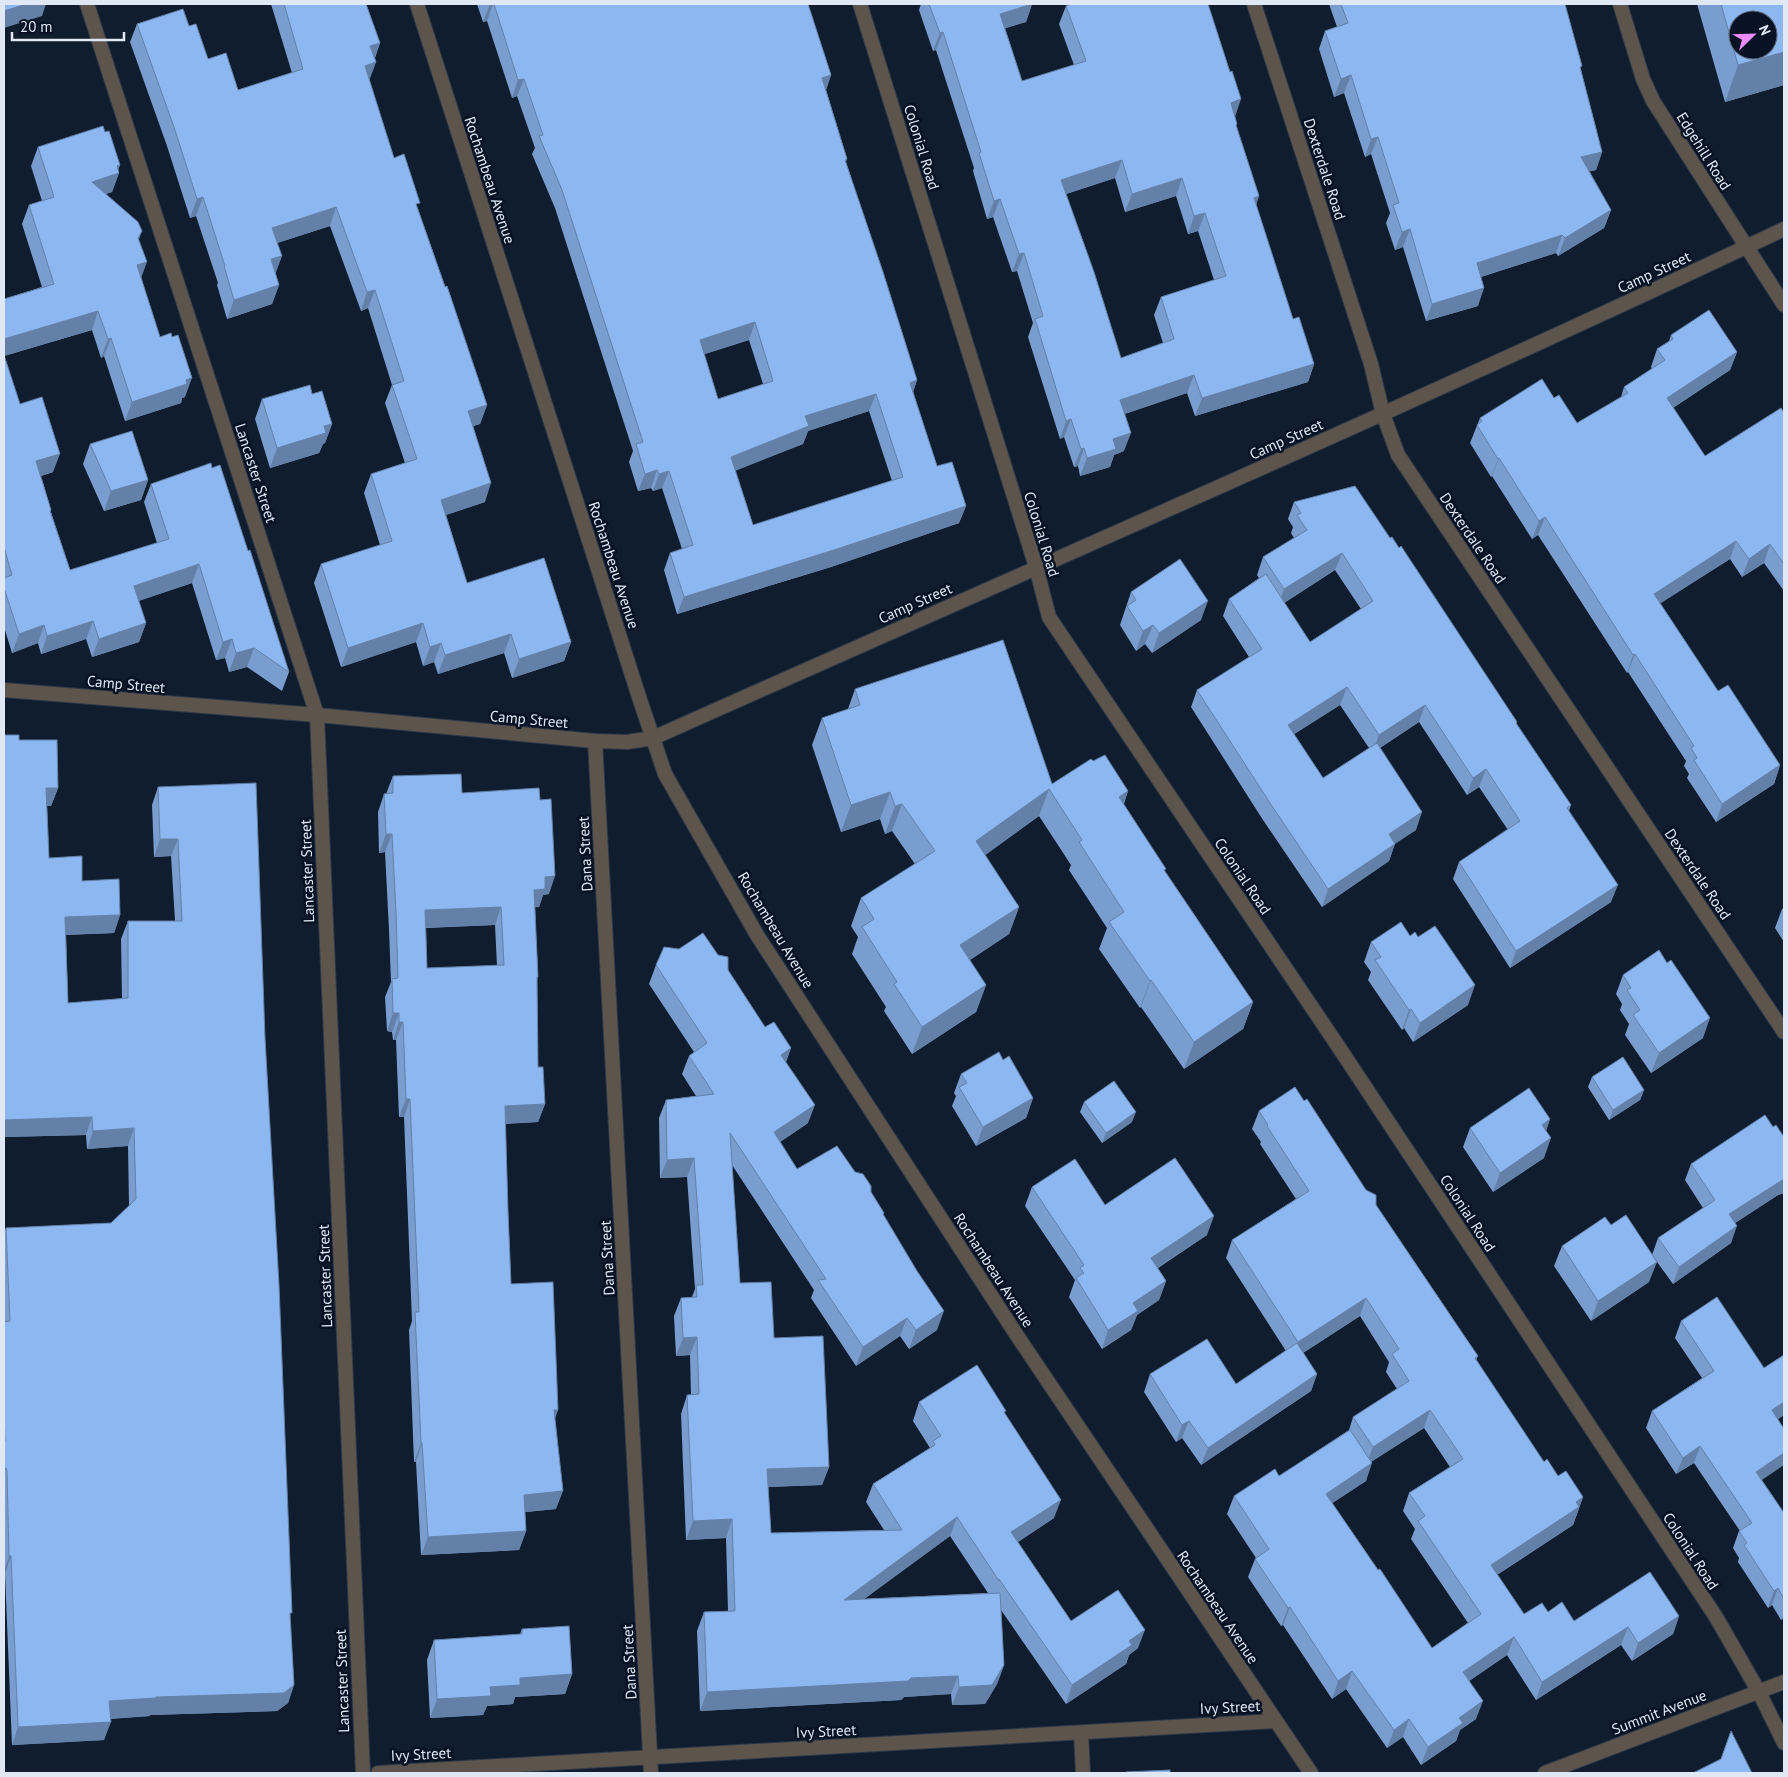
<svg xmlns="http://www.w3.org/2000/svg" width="1788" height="1777" font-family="'PT Sans',sans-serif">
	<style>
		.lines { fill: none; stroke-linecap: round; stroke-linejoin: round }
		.minor-casing { stroke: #2d394a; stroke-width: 16 }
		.tertiary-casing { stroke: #2d394a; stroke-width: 16 }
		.minor { stroke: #5d544c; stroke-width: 14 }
		.tertiary { stroke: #5d544c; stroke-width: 14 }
		.wall { fill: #799dce; fill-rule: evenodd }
		.shaded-wall { fill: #6380a8 }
		.building { fill: #8db7f0; stroke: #6380a8; fill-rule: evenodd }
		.labels { text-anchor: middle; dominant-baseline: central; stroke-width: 5; stroke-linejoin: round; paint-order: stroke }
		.street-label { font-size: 15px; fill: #dfe8f4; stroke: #071324 }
	</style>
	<rect width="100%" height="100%" fill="#101d2e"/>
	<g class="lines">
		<defs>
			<path id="minor" d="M87 4 317 715 363 1773
				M860 4 1036 567 1049 617 1338 1046 1716 1617 1759 1692 1784 1743
				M1254 4 1371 364 1383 414 1398 455 1784 1032
				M1620 4 1643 79 1653 101 1784 305
				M653 738C1031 569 1410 406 1784 229
				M595 741 651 1773
				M1081 1733 1083 1773
				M378 1773 1275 1721
				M1545 1773 1784 1682"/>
			<path id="tertiary" d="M417 4 640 700 665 774 757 935 1014 1331 1311 1773
				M4 690 317 715 595 741 627 742 653 738"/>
		</defs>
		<!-- minor casing -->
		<use href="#minor" class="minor-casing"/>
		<!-- tertiary casing -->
		<use href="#tertiary" class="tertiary-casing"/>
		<!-- minor -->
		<use href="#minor" class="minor"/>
		<!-- tertiary -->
		<use href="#tertiary" class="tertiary"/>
	</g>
	<!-- wall -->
	<path class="wall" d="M271 4H366L380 43 375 58 376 62 369 80 394 158 418 209 487 405 480 424 473 426 485 502 446 515 467 583 571 642 564 661 512 678 504 653 438 674 434 662 423 666 416 642 341 667 314 583 321 564 380 545 364 493 371 474 405 463 385 403 392 385 368 308 361 311 330 226 277 243 275 273 279 285 272 304 227 319 217 285 218 283 196 216 190 218 167 146 130 42 137 24 189 26 208 59 238 90 292 73Z
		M477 4H808L831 75 826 90 847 159 846 162 917 380 913 392 937 466 966 506 959 523 831 567 677 614 664 570 670 553 682 549 662 488 653 491 651 488 638 491 629 462 633 451 555 208 532 154 535 148 517 96 512 98 487 21 483 22ZM749 340 763 384 718 399 704 354ZM869 411 892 481 753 525 735 470 803 444 808 431Z
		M921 4H1032L1026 22 1005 28 1022 81 1074 65 1059 24 1066 6 1235 117 1236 127 1259 196 1256 205 1293 319 1314 364 1308 382 1195 416 1187 393 1124 414V451L1114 455 1110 467 1080 476 1078 466 1074 467 1064 437 1060 439 1028 337 1033 323 1017 271 1012 272 993 217 987 219 973 171 974 168 936 50 933 51 919 10ZM1115 178 1125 212 1176 196 1188 234 1198 231 1214 280 1161 297 1154 315 1163 343 1121 358 1066 194Z
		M1329 4H1565L1581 70 1602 152 1596 170 1589 171 1611 210 1604 228 1558 256 1556 253 1481 277 1478 306 1426 321 1403 247 1395 250 1386 223 1390 213 1371 154 1365 157 1344 93 1334 97 1319 49 1325 31 1337 27Z
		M1697 4H1784V85L1725 102Z
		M105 132 120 165 118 170 119 173 112 192 106 194 142 231 139 239 141 278 160 337 185 397 182 398 181 403 125 421 104 356 101 358 92 330 4 356 20 404 53 472 41 476 51 510V512L70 570 157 543 144 502 151 484 212 468 248 551 289 672 282 691 247 667 229 672 225 658 216 660 192 583 138 601 146 623 139 642 92 657 86 639 41 654 38 643 12 653 4 627V299L42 287 22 224 29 205 42 201 31 166 38 147Z
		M1671 335 1737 352 1730 370 1673 408 1705 456 1784 413V591L1764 563 1742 577 1730 559 1660 603 1718 691 1780 765 1774 784 1716 822 1687 778 1689 774 1684 766 1686 761 1628 672 1627 673 1538 535 1532 539 1492 476 1491 477 1470 443 1480 418 1554 398 1577 423 1621 397 1624 387 1652 369 1651 367 1657 349 1669 341Z
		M262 399 332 424 325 443 323 444 319 453 270 468 255 419Z
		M90 444 148 480 141 500 104 511 83 464Z
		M1294 502 1390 538 1399 548 1517 722 1516 724 1571 805 1569 811 1611 902 1510 968 1453 879 1459 862 1508 830 1479 787 1467 795 1419 722 1380 748 1416 830 1395 843 1389 861 1322 907 1263 820 1191 707 1197 690 1249 657 1223 616 1229 599 1259 578 1257 575 1263 557 1294 538 1291 533 1293 527 1288 519ZM1335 570 1361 609 1310 642 1284 603ZM1340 705 1369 748 1323 778 1294 734Z
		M1131 592 1201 620 1152 653 1145 644 1136 651 1120 625Z
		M855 689 1052 784 1093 761 1128 791 1124 804 1165 871 1253 1002 1243 1029 1184 1069 1141 1007 1140 1008 1099 949 1107 928 1069 870 1071 865 1039 816 985 855 1019 907 1009 934 970 960 986 985 976 1012 912 1054 884 1011 886 1007 852 954 858 937 851 926 861 898 915 864 892 831 885 834 880 819 841 832 812 745 822 718 848 709Z
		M4 735 19 740 58 788 51 806H47L49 858 82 881 120 915 114 933 66 935 68 1003 122 999 121 939 128 921H175L171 856 154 857 152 805 158 787 265 1038 290 1618 294 1685 288 1703 277 1711 150 1715V1716L110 1719 104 1740 12 1745 5 1574H4V1233L6 1228 111 1223 129 1206 128 1146 87 1149 86 1135 4 1137Z
		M393 776 462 793 549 894 543 895 539 907H535L538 977 537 980 538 1067 545 1104 538 1122 505 1124 508 1211 511 1284 555 1419 556 1509 525 1512 526 1531 519 1550 421 1555 416 1462H414L409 1330 412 1321 404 1117H399L396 1040H393L392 1032 387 1031 385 997 391 982 389 930 385 852 379 853 378 812 384 794H386ZM495 925 497 966 427 968 426 928Z
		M1784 908V942L1775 928 1782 909Z
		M1410 936 1468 1005 1413 1042 1404 1028 1402 1030 1368 980 1371 972 1364 962 1371 942Z
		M1667 963 1703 1038 1651 1073 1625 1035 1629 1024 1620 1010 1622 1004 1616 994 1623 975Z
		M656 965 728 970 765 1027 791 1048 786 1062 808 1123 780 1142 797 1169 855 1172 871 1192 883 1215 937 1330 909 1349 900 1336 856 1366 811 1298 814 1290 732 1165 740 1283 774 1338 829 1467 822 1485 768 1487 771 1533 884 1530 866 1502 873 1484 930 1448 913 1421 919 1402 1005 1414 1054 1518 1018 1542 1071 1621 1138 1648 1129 1655 1126 1664 1066 1704 1001 1610 1004 1665 997 1684 985 1704 952 1705 951 1694 904 1697 901 1700 700 1711 697 1631 704 1612 728 1611 726 1538 686 1540 681 1414 687 1395H691L690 1355 676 1356 674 1316 681 1298 692 1297 695 1289 687 1177 660 1178 659 1118 666 1100 696 1096 682 1074 689 1056 694 1052 649 984ZM950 1536 988 1593 864 1599Z
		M961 1074 1033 1098 1026 1118 976 1146 952 1106 956 1096 954 1093Z
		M1592 1077 1644 1090 1640 1100 1609 1120 1588 1087Z
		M1084 1102 1132 1122 1102 1143 1080 1112Z
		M1259 1111 1366 1190 1478 1356 1476 1360 1544 1462 1558 1476 1583 1497 1573 1525 1497 1575 1524 1614 1548 1612 1574 1621 1679 1616 1673 1634 1632 1661 1621 1645 1536 1700 1507 1655 1469 1681 1476 1719 1460 1730 1456 1741 1421 1765 1403 1737 1387 1748 1346 1689 1332 1699 1283 1625 1281 1626 1248 1577 1255 1559 1256 1558 1227 1514 1234 1496 1279 1476 1349 1430 1353 1417 1397 1389 1386 1372 1389 1362 1360 1316 1303 1353 1317 1374 1311 1391 1201 1465 1182 1438 1176 1442 1144 1392 1150 1374 1236 1384 1286 1351 1226 1258 1232 1240 1296 1199 1260 1144 1261 1142 1252 1129ZM1424 1428 1450 1467 1409 1493 1403 1511 1415 1529 1411 1539 1468 1623 1432 1648 1332 1503 1366 1481 1371 1462Z
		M1550 1119 1546 1131 1544 1158 1493 1192 1463 1147 1470 1128Z
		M1773 1127 1784 1137V1193L1778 1195 1735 1223 1731 1243 1673 1284 1652 1255 1658 1238 1703 1208 1685 1180 1691 1164Z
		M1032 1187 1105 1205 1207 1235 1158 1268 1166 1281 1159 1300 1137 1315 1131 1330 1102 1349 1069 1297 1075 1280 1025 1206Z
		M1562 1246 1649 1282 1591 1321 1554 1266Z
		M1681 1321 1764 1368 1784 1355V1415L1778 1419 1762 1480 1784 1513V1618L1781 1620 1772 1605 1768 1608 1738 1562 1739 1558 1733 1548 1739 1531H1740L1694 1463 1676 1474 1646 1428 1652 1411 1702 1378 1675 1338Z
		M522 1629 572 1674 565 1694 515 1697 513 1704 487 1706 483 1715 430 1718 427 1660 434 1640 520 1634Z"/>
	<!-- shaded-wall -->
	<path class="shaded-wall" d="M27 4H46L42 16 4 28V11Z
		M490 4H493L487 21 483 22Z
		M1032 4 1026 22 993 32 1000 14Z
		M943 32 936 50 933 51 940 33Z
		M380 43 373 62 370 46Z
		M1784 52V85L1725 102 1738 65Z
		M376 62 369 81 365 66Z
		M831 75 825 92 822 78Z
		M1351 75 1344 93 1334 97 1341 79Z
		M524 79 517 96 512 98 518 80Z
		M1241 99 1235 117 1231 103Z
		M1378 137 1371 154 1365 157 1371 139Z
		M1602 152 1596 170 1575 175 1581 157Z
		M1122 160 1115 178 1054 198 1061 180Z
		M120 165 116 174 119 173 112 192 85 200 92 182 117 166Z
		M1182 178 1176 196 1125 212 1132 194Z
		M1259 196 1252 214 1254 198Z
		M203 197 196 216 190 218 197 199Z
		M1000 199 993 217 987 219 994 201Z
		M336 207 330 226 265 247 272 228Z
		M1611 210 1604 228 1558 256 1565 238Z
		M1205 213 1198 231 1188 234 1194 216Z
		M1410 229 1403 247 1395 250 1402 232Z
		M1562 235 1556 253 1470 280 1477 263Z
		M1024 253 1017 271 1012 272 1019 254Z
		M282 256 275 275 271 259Z
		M147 262 140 281 137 265Z
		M279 285 272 304 227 319 234 300Z
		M1484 288 1478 306 1426 321 1432 304Z
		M375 290 368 308 361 311 367 292Z
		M98 311 92 330 4 356V339Z
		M755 322 749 340 693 358 700 340Z
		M111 338 104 356 101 358 108 339Z
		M1737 352 1730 370 1660 416 1667 398Z
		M1314 364 1308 382 1195 416 1202 398Z
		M1194 375 1187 393 1113 418 1120 400Z
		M192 378 185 397 182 398 181 403 125 421 132 402Z
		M917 380 911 398 910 383Z
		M876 394 869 411 808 431 803 444 725 475 731 457 805 416Z
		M487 405 480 424 461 430 468 411Z
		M1071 419 1064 437 1060 439 1066 421Z
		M332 424 325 443 323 444 319 453 270 468 277 448 324 426Z
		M1131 433 1124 451 1114 455 1110 467 1080 476 1087 458 1113 439Z
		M1084 448 1078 466 1074 467 1081 449Z
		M60 454 53 472 29 480 36 461Z
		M1499 458 1492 476 1491 477 1498 459Z
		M657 470 651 488 638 491 645 474Z
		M669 471 662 488 653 491 659 474Z
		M148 480 141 500 104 511 111 491Z
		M491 483 485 502 434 519 441 500Z
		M966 506 959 523 831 567 677 614 684 597Z
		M1545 517 1538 535 1532 539 1539 521Z
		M1736 541 1730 559 1647 612 1654 594Z
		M1770 544 1764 563 1742 577 1749 559Z
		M1342 553 1335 570 1278 607 1284 589Z
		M199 564 192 583 127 605 134 586Z
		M1208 601 1201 620 1152 653 1159 633Z
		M93 621 86 639 41 654 47 636Z
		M146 623 139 642 92 657 99 639Z
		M423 623 416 642 341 667 348 648Z
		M44 625 38 643 12 653 19 634Z
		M1153 625 1145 644 1136 651 1143 631Z
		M511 634 504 653 438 674 445 655Z
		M232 639 225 658 216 660 223 642Z
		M571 642 564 661 512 678 519 659Z
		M441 643 434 662 423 666 430 647Z
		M254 648 247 667 229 672 236 653Z
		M1635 654 1628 672 1627 673 1633 655Z
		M1347 687 1340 705 1282 742 1288 725Z
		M1425 705 1419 722 1372 753 1379 735Z
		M1780 765 1774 784 1716 822 1722 804Z
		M1486 769 1479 787 1467 795 1473 778Z
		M46 788H58L51 806H40Z
		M1049 789 1039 816 966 869 976 841Z
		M1128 791 1118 818 1119 797Z
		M890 792 880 819 841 832 851 805Z
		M902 804 892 831 885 834 895 806Z
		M1422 812 1416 830 1383 852 1389 834Z
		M386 834H392L385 852 379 853Z
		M160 839H178L171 856 154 857Z
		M1395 844 1389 861 1322 907 1328 889Z
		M555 876 549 894 543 895 539 907 528 908 534 890 545 877Z
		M1618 885 1611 902 1510 968 1516 951Z
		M501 907 495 925 419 928 425 910Z
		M1019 907 1009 934 950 973 960 945Z
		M120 915 114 933 58 935 65 917Z
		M1151 980 1141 1007 1140 1008 1150 981Z
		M986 985 976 1012 912 1054 922 1027Z
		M1475 985 1468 1005 1413 1042 1420 1023Z
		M1253 1002 1243 1029 1184 1069 1194 1042Z
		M1411 1009 1404 1028 1402 1030 1409 1010Z
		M393 1013H399L392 1032 387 1031Z
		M1710 1018 1703 1038 1651 1073 1659 1053Z
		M399 1022H403L396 1040H393Z
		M791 1048 784 1067 781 1055Z
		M1644 1090 1640 1100 1609 1120 1613 1110Z
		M1033 1098 1026 1118 976 1146 983 1127Z
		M406 1099H410L404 1117H399Z
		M545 1104 538 1122 498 1124 505 1106Z
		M815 1105 808 1123 767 1151 774 1132Z
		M1136 1112 1132 1122 1102 1143 1106 1133Z
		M92 1117 86 1135 4 1137V1120Z
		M1550 1119 1543 1139 1542 1125Z
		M134 1128 128 1146 87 1149 93 1131Z
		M1551 1138 1544 1158 1493 1192 1500 1173Z
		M694 1158 687 1177 660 1178 667 1160Z
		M1784 1179V1193L1778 1195 1723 1231 1729 1214Z
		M1214 1216 1207 1235 1144 1276 1151 1258Z
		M1737 1226 1731 1243 1673 1284 1679 1267Z
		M1657 1262 1649 1282 1591 1321 1598 1301Z
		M1166 1281 1159 1300 1137 1315 1131 1330 1102 1349 1108 1330 1133 1303Z
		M1366 1298 1360 1316 1292 1360 1298 1342Z
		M944 1311 937 1330 909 1349 916 1330Z
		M907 1318 900 1336 856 1366 863 1347Z
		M697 1337 690 1355 676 1356 683 1338Z
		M1317 1374 1311 1391 1201 1465 1208 1448Z
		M1784 1402V1415L1766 1427 1772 1410Z
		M554 1410H558L552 1428Z
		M1430 1410 1424 1428 1366 1465 1373 1447Z
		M1189 1421 1182 1438 1176 1442 1182 1425Z
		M421 1443H422L416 1462H414Z
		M1700 1446 1694 1463 1676 1474 1683 1458Z
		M1784 1453V1465L1750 1488 1756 1472Z
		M1372 1463 1366 1481 1319 1512 1326 1494Z
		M829 1467 822 1485 761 1487 767 1469Z
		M563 1491 556 1509 517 1513 524 1495Z
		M1583 1497 1573 1525 1484 1583 1491 1565Z
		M1061 1500 1054 1518 1004 1551 1011 1532Z
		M957 1517 950 1536 837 1619 844 1600Z
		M732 1519 726 1538 686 1540 693 1521Z
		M526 1531 519 1550 421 1555 428 1537Z
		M9 1556H11L5 1574H4V1571Z
		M1778 1588 1772 1605 1768 1608 1774 1591Z
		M1290 1607 1283 1625 1281 1626 1288 1608Z
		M1784 1613V1618L1781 1620Z
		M1679 1616 1673 1634 1632 1661 1638 1643Z
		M1628 1627 1621 1645 1536 1700 1542 1682Z
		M1145 1630 1138 1648 1129 1655 1126 1664 1066 1704 1072 1685 1129 1641Z
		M1514 1637 1507 1655 1456 1690 1463 1672Z
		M1004 1665 997 1684 985 1704 952 1705 959 1687Z
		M1352 1671 1346 1689 1332 1699 1338 1681Z
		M572 1674 565 1694 515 1697 513 1704 487 1706 483 1715 430 1718 437 1699 490 1687 520 1678Z
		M958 1676 951 1694 904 1697 901 1700 700 1711 707 1692 911 1678Z
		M294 1685 288 1703 277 1711 150 1715V1716L103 1719 109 1701Z
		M1483 1701 1476 1719 1460 1730 1456 1741 1421 1765 1428 1747 1459 1718Z
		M1409 1719 1403 1737 1387 1748 1394 1730Z
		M111 1722 104 1740 12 1745 18 1727Z"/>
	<!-- building -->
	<path class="building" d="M4 4H27L4 11Z
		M284 4H366L380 43 370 46 376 62 365 66 394 158 404 154 420 203 416 204 445 287 447 286 487 405 468 411 491 483 441 500 467 583 544 558 571 642 519 659 511 634 445 655 441 643 430 647 423 623 348 648 321 564 392 541 371 474 417 459 392 385 404 381 375 290 367 292 336 207 272 228 282 256 271 259 279 285 234 300 224 266H225L203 197 197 199 174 127 137 24 183 9 189 26 196 24 208 59 226 53 238 90 303 69Z
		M494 4H808L831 75 822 78 847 159 845 160 883 272 917 380 910 383 937 466 952 462 966 506 837 549 684 597 670 553 693 545 669 471 659 474 657 470 645 474 636 444 643 442 562 190 539 136 543 135 524 79 518 80ZM755 322 773 381 718 399 700 340ZM876 394 903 477 753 525 731 457 809 426 805 416Z
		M929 4H1032L1000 14 1022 81 1086 61 1066 6 1071 4H1208L1230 72 1232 71 1241 99 1231 103 1237 124 1236 125 1259 196 1254 198 1293 319 1299 317 1314 364 1202 398 1194 375 1120 400 1131 433 1113 439 1116 449 1087 458 1084 448 1081 449 1071 419 1066 421 1035 319 1043 316 1024 253 1019 254 1000 199 994 201 979 153 981 152 943 32 940 33ZM1122 160 1132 194 1182 178 1194 216 1205 213 1226 276 1161 297 1174 339 1121 358 1094 272 1061 180Z
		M1341 4H1565L1582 66 1580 67 1602 152 1581 157 1611 210 1565 238 1562 235 1477 263 1484 288 1432 304 1410 229 1402 232 1393 205 1399 203 1378 137 1371 139 1351 75 1341 79 1325 31 1348 23Z
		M1721 4H1784V52L1738 65ZM1738 20H1768V50H1738Z
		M103 126 105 132 109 131 120 165 117 166 119 173 92 182 138 222 142 231 138 238 147 262 137 265 160 337 171 333 172 337 178 335 192 378 186 380 187 384 132 402 111 338 108 339 98 311 4 339V299L54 284 29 205 54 197 38 147Z
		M1709 310 1737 352 1667 398 1705 456 1781 408 1784 413V564L1770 544 1749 559 1736 541 1654 594 1718 691 1728 685 1780 765 1722 804 1694 760 1697 758 1691 748 1694 746 1635 654 1633 655 1545 517 1539 521 1499 458 1498 459 1477 425 1482 421 1480 418 1542 379 1554 398 1559 395 1577 423 1628 393 1624 387 1665 360 1657 349 1673 339 1671 335Z
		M4 355 20 404 42 397 60 454 36 461 51 510 50 511 70 570 169 539 151 484 211 463 212 468 220 465 248 551 250 550 289 672 254 648 236 653 232 639 223 642 199 564 134 586 146 623 99 639 93 621 47 636 44 625 19 634 4 588V578L12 575 4 547Z
		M310 385 312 394 322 391 332 424 324 426 326 433 277 448 262 399Z
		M132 431 148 480 111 491 90 444Z
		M1355 486 1390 538 1392 537 1399 548 1401 546 1517 722 1516 723 1571 805 1567 808 1618 885 1516 951 1459 862 1520 821 1486 769 1473 778 1425 705 1379 735 1347 687 1288 725 1323 778 1377 743 1422 812 1389 834 1395 844 1328 889 1270 803 1197 690 1262 649 1229 599 1266 574 1310 642 1373 601 1342 553 1284 589 1263 557 1307 530 1297 515 1301 513 1294 502Z
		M1180 559 1208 601 1159 633 1153 625 1143 631 1127 606 1136 600 1131 592Z
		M1003 640 1052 784 1091 759 1093 761 1105 755 1128 791 1119 797 1166 869 1164 870 1253 1002 1194 1042 1151 980 1150 981 1109 922 1124 912 1079 842 1082 840 1049 789 976 841 1019 907 960 945 986 985 922 1027 894 984 897 982 862 927 874 919 861 898 935 851 902 804 895 806 890 792 851 805 822 718 860 705 855 689Z
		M4 735H19V740H57L58 788H46L49 858 82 856V881L119 879 120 915 65 917 68 1003 128 998V921H182L178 839H160L158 787 256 783 265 1038 279 1285 292 1613H290L294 1685 284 1693 156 1697V1698L109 1701 111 1722 18 1727 11 1556H9L7 1471 6 1468 4 1469V1441H5L4 1414V1322L10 1321 6 1228 111 1223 136 1199 134 1128 93 1131 92 1117 4 1120Z
		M461 774 462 793 539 788 540 800 551 799 555 876 545 877V889L534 890 538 977H537L538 1067H543L545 1104 505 1106 508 1211 511 1284 553 1282 558 1410H554L563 1491 524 1495 526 1531 428 1537 422 1443H421L415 1312H419L410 1099H406L403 1022H399V1013H393L392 979 398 978 396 912 392 834H386L384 794 393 793V776ZM501 907 504 965 427 968 425 910Z
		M1401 922 1410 936 1415 932 1418 937 1435 926 1475 985 1420 1023 1411 1009 1409 1010 1375 960 1381 957 1371 942Z
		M703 933 718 955 728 957V970L765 1027 774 1022 791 1048 781 1055 815 1105 774 1132 797 1169 837 1146 855 1172 863 1174 871 1186V1192L884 1213 883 1214 917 1271 944 1311 916 1330 907 1318 863 1347 818 1280 826 1279 730 1133 740 1283 771 1282 774 1338 823 1336 829 1467 767 1469 771 1533 902 1530 873 1484 935 1445 933 1441 941 1436 919 1402 977 1365 1006 1411 1004 1412 1061 1500 1011 1532 1071 1621 1118 1590 1145 1630 1129 1641 1132 1645 1072 1685 999 1579V1581L957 1517 844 1600 1000 1593 1004 1665 992 1685 959 1687 958 1676 911 1678 908 1681 707 1692 704 1612 735 1611 732 1519 693 1521 687 1395 699 1394 697 1337 683 1338 681 1298 697 1297 696 1285H703L694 1158 667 1160 666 1100 714 1094 689 1056 707 1043 656 965 664 947 679 949Z
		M1659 950 1667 963 1671 960 1710 1018 1659 1053 1633 1015 1640 1010 1627 990 1631 988 1623 975Z
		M999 1052 1003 1060 1009 1056 1033 1098 983 1127 959 1087 967 1083 961 1074Z
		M1623 1057 1644 1090 1613 1110 1592 1077Z
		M1114 1081 1136 1112 1106 1133 1084 1102Z
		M1295 1087 1304 1101 1307 1099 1366 1190 1376 1195V1205L1467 1340 1478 1356 1475 1358 1544 1462 1547 1459 1558 1476 1566 1471 1583 1497 1576 1502 1579 1507 1491 1565 1524 1614 1542 1603 1548 1612 1562 1602 1574 1621 1650 1572 1679 1616 1638 1643 1628 1627 1542 1682 1514 1637 1463 1672 1483 1701 1459 1718 1463 1723 1428 1747 1409 1719 1394 1730 1352 1671 1338 1681 1290 1607 1288 1608 1255 1559 1269 1549 1234 1496 1275 1469 1279 1476 1350 1430 1372 1463 1326 1494 1378 1570 1380 1569 1432 1648 1481 1614 1418 1521 1425 1516 1409 1493 1463 1459 1430 1410 1373 1447 1353 1417 1409 1381 1392 1354 1399 1349 1366 1298 1298 1342 1232 1240 1309 1191 1267 1126 1268 1125 1259 1111Z
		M1529 1088 1550 1119 1542 1125 1551 1138 1500 1173 1470 1128Z
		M1765 1115 1773 1127 1776 1125 1784 1137V1179L1729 1214 1737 1226 1679 1267 1658 1238 1715 1200 1691 1164Z
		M1175 1158 1214 1216 1151 1258 1166 1281 1133 1303 1138 1311 1108 1330 1076 1278 1084 1273 1080 1268 1084 1265 1032 1187 1075 1159 1105 1205Z
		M1626 1215 1657 1262 1598 1301 1562 1246 1605 1217 1611 1225Z
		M1717 1297 1764 1368 1784 1355V1402L1772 1410 1784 1429V1453L1756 1472 1784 1513V1599L1778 1588 1774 1591 1744 1545 1747 1543 1739 1531 1752 1523 1700 1446 1683 1458 1652 1411 1714 1371 1681 1321Z
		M1207 1339 1236 1384 1297 1343 1317 1374 1208 1448 1189 1421 1182 1425 1150 1374Z
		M569 1626 572 1674 520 1678V1685L490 1687 491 1696 437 1699 434 1640 522 1634V1629Z
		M1731 1731 1752 1773H1693L1721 1759Z
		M1170 1770V1773H1126V1772Z"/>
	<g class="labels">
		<!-- street labels -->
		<g class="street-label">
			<text transform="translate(922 147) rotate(73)">Colonial Road</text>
			<text transform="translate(1704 151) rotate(58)">Edgehill Road</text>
			<text transform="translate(1325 169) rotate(72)">Dexterdale Road</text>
			<text transform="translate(490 180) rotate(72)">Rochambeau Avenue</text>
			<text transform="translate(1654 272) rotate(-25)">Camp Street</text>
			<text transform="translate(1286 439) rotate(-24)">Camp Street</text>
			<text transform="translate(256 473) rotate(72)">Lancaster Street</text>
			<text transform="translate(1042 534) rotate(73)">Colonial Road</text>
			<text transform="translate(1473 538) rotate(56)">Dexterdale Road</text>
			<text transform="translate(614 565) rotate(72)">Rochambeau Avenue</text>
			<text transform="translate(915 603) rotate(-24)">Camp Street</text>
			<text transform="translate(126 684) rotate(5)">Camp Street</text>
			<text transform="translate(529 719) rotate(5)">Camp Street</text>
			<text transform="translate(585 854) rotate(-93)">Dana Street</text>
			<text transform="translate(307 871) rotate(-92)">Lancaster Street</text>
			<text transform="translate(1698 874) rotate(56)">Dexterdale Road</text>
			<text transform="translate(1243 876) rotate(56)">Colonial Road</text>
			<text transform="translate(776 930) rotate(59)">Rochambeau Avenue</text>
			<text transform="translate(1468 1213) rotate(57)">Colonial Road</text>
			<text transform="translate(607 1258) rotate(-93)">Dana Street</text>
			<text transform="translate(994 1270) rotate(57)">Rochambeau Avenue</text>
			<text transform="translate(325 1276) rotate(-92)">Lancaster Street</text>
			<text transform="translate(1691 1551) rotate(57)">Colonial Road</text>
			<text transform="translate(1218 1607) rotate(56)">Rochambeau Avenue</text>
			<text transform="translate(629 1662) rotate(-93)">Dana Street</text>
			<text transform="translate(342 1681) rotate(-92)">Lancaster Street</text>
			<text transform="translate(1230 1707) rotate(-3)">Ivy Street</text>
			<text transform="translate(1659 1712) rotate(-21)">Summit Avenue</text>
			<text transform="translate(826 1731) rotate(-3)">Ivy Street</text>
			<text transform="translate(421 1754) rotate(-3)">Ivy Street</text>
		</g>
	</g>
	<!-- border -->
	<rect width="1788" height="1777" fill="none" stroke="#dfe8f4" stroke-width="10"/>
	<!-- north arrow -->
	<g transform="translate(1753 35) rotate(67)"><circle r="24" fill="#071324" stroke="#5d6877"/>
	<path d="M0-4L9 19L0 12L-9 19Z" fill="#ed8cf9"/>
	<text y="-8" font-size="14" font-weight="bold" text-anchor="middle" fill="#dfe8f4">N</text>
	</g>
	<!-- scale -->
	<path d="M12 32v8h112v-8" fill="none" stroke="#dfe8f4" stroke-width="2.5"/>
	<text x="20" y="32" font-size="15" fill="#dfe8f4" stroke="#071324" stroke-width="4" paint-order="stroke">20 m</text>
</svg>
